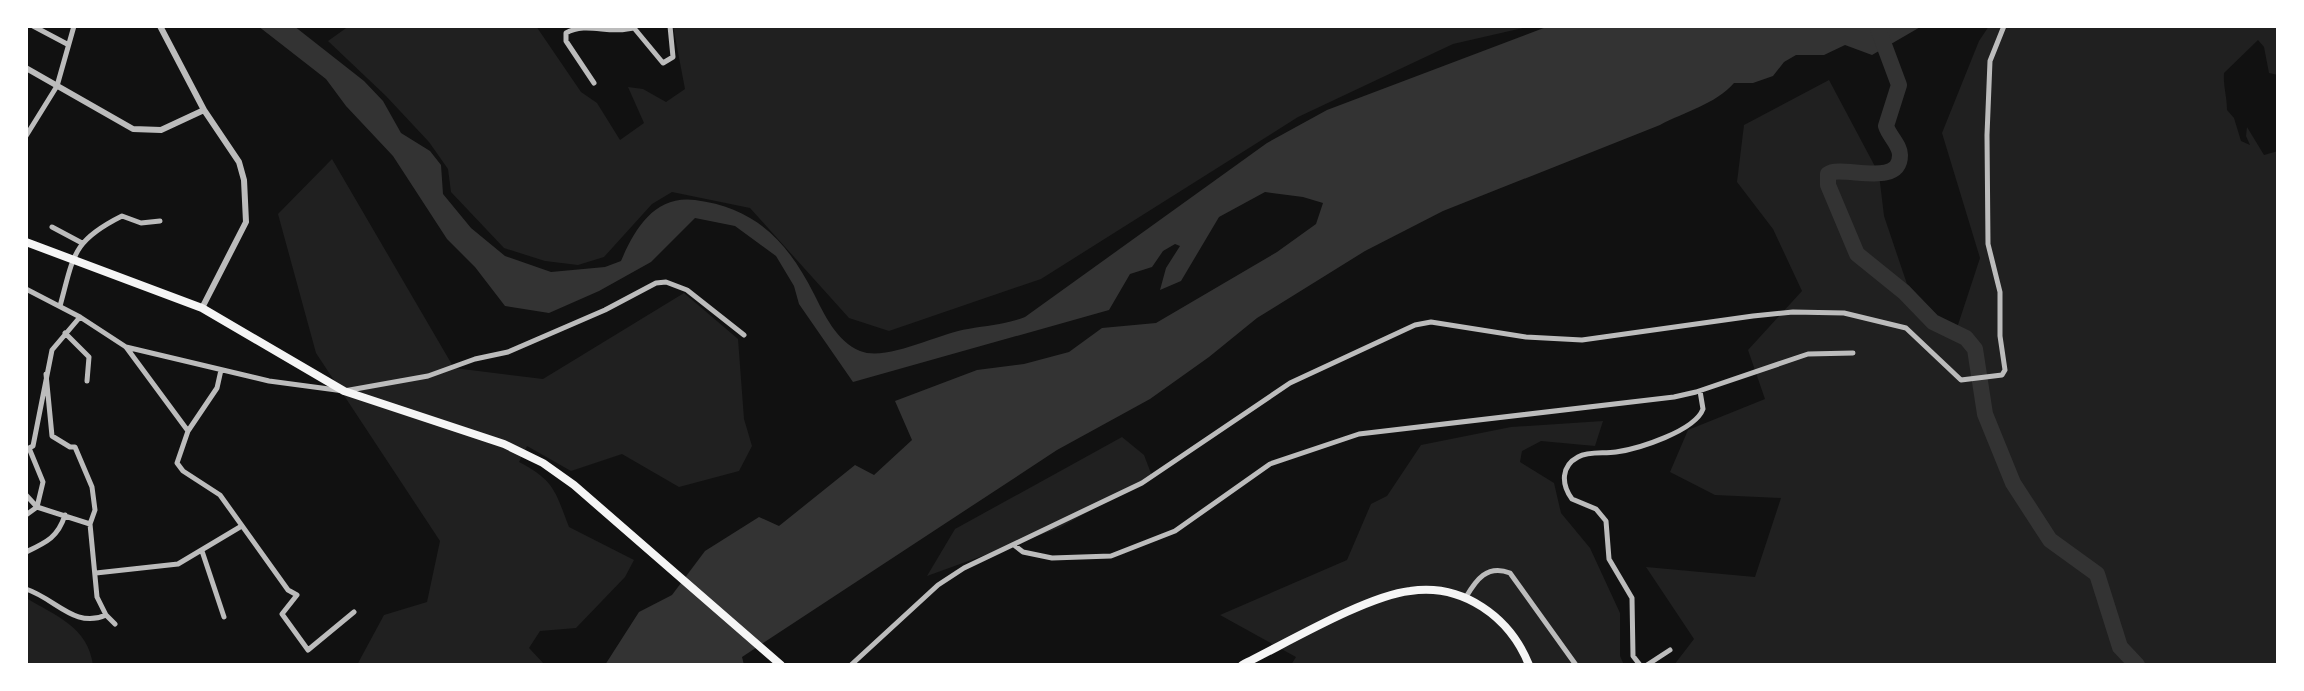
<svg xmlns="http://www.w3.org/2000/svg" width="2304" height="691" font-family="Bitter,serif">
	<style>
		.green { fill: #202020 }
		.water { fill: #333 }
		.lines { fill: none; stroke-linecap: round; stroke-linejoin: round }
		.river { stroke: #333; stroke-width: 16 }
		.minor { stroke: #bcbcbc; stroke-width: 5 }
		.tertiary { stroke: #bcbcbc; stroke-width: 6 }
		.primary { stroke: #f5f5f5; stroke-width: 8 }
	</style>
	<rect width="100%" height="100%" fill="#111"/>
	<!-- green -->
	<path class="green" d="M349 26H536L581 92 597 103 620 140 644 123 628 87 643 89 666 102 685 89 673 26H1531L1453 44 1298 117 1041 279 889 331 849 318 750 208 672 192 652 204 604 257 578 265 545 261 504 248 451 192 448 169 429 142 386 96 328 41Z
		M1989 26H2278V75L2269 73 2264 47 2258 40 2224 73C2223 85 2227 97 2227 110L2234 118 2241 141 2250 145 2246 136 2247 127 2264 155 2278 151V665H1674L1694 639 1646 567 1755 577 1781 498 1715 495 1670 472 1688 430 1765 399 1748 350 1802 291 1773 229 1737 182 1744 125 1829 80 1879 174 1884 216 1907 284 1955 334 1980 258 1942 133 1979 41Z
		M332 159 454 368 543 379 684 293 738 339 744 419 752 446 739 471 679 487 622 454 571 471 527 446 519 462C555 481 555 491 569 527L634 560 625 577 576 628 540 631 529 648 545 665H357L384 615 427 602 440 541 316 353 278 214Z
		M1603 421 1595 446 1541 441 1522 451 1520 462 1554 483 1561 513 1590 548 1620 613V656L1624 665H1291L1296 657 1220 615 1347 560 1371 504 1387 496 1421 445 1511 427Z
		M1122 437 1144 455 1152 476 1059 528 927 576 955 529Z
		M26 598C56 616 88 627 93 665H26Z"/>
	<!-- water -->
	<path class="water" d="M258 26H294L364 81 383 101 401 133 430 151 441 165 443 194 471 228 505 256 551 272 605 267 621 261C635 228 655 195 695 200 756 208 787 241 814 294 824 314 837 342 860 351 887 362 939 333 968 329 989 325 1004 325 1025 317L1267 143 1327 110 1549 26H1922L1872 55 1845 45 1824 55H1796L1784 62 1773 76 1753 83H1734C1716 104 1684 112 1660 125L1443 211 1365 251 1257 318 1209 357 1150 399 1057 450 742 657 744 665H605L639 612 672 595 705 551 759 517 779 526 855 465 874 475 912 440 895 401 977 370 1024 364 1069 352 1102 328 1156 323 1277 252 1316 224 1323 203 1303 197 1265 192 1219 217 1181 281 1160 290 1166 268 1180 246 1175 244 1163 251 1152 267 1130 274 1109 310 853 382 799 304 794 286 776 256 735 226 695 218 651 262 599 291 549 313 505 306 475 267 447 239 393 156 346 106 326 79Z"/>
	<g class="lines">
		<!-- river -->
		<path class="river" d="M1877 26 1899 85 1886 126C1889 136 1900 145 1900 155 1900 189 1841 164 1828 174V185L1857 254 1904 292 1933 322 1966 338 1975 349 1985 414 2013 483 2050 540 2097 574 2120 647 2137 665"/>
		<!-- minor -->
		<path class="minor" d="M33 26 67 44
			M627 29 634 28 663 63 673 57 670 26
			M594 83 566 41V33C585 22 606 33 627 29L623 26
			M26 136 57 86 74 26
			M52 227 82 243
			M26 289 80 317 126 347 188 431 177 463 183 471 220 495 288 590 297 595 282 614 308 650 354 612
			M60 306C74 255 72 241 122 216L141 223 160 221
			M65 333 89 357 87 381
			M126 347 269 381 344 391 428 376 475 359 508 352 605 310 656 283 666 282 687 290 744 335
			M46 374 52 436 70 447H75L92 487 95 510 90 524 97 597 106 615 115 624
			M188 431 217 388 221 370
			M26 495 37 507 90 524
			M26 515 37 507 43 482 29 448 33 446 52 350 80 317
			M1014 545 1023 552 1052 558 1111 556 1175 531 1270 464 1359 434 1674 397 1696 392 1808 354 1853 353
			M202 551 224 617
			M26 552C47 542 58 537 65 515
			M96 573 178 564 240 527
			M26 589C56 599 75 629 106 615
			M1466 597C1476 580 1487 564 1510 573L1576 665
			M851 665 938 585 964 568 1142 483 1290 383 1415 325 1431 322 1526 337 1582 340 1753 316 1793 312 1844 313 1906 328 1961 380 2002 375 2005 370 2000 336V292L1988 244 1987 135 1990 61 2004 26
			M1640 665 1633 656 1632 598 1609 559 1606 521 1596 509 1572 499C1561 484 1561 466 1578 457 1589 451 1604 454 1616 452 1638 449 1695 431 1703 409L1700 391
			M1647 665 1670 650"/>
		<!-- tertiary -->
		<path class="tertiary" d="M160 26 204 110 239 162 244 180 246 222 202 308
			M26 68 133 129 161 130 204 110"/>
		<!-- primary -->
		<path class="primary" d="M26 242 202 308 344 391 504 444 543 463 574 485 781 665
			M1242 665C1285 644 1366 596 1410 591 1463 583 1510 617 1529 665"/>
	</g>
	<!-- border -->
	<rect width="2304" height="691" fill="none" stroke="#ffffff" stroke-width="56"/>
</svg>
